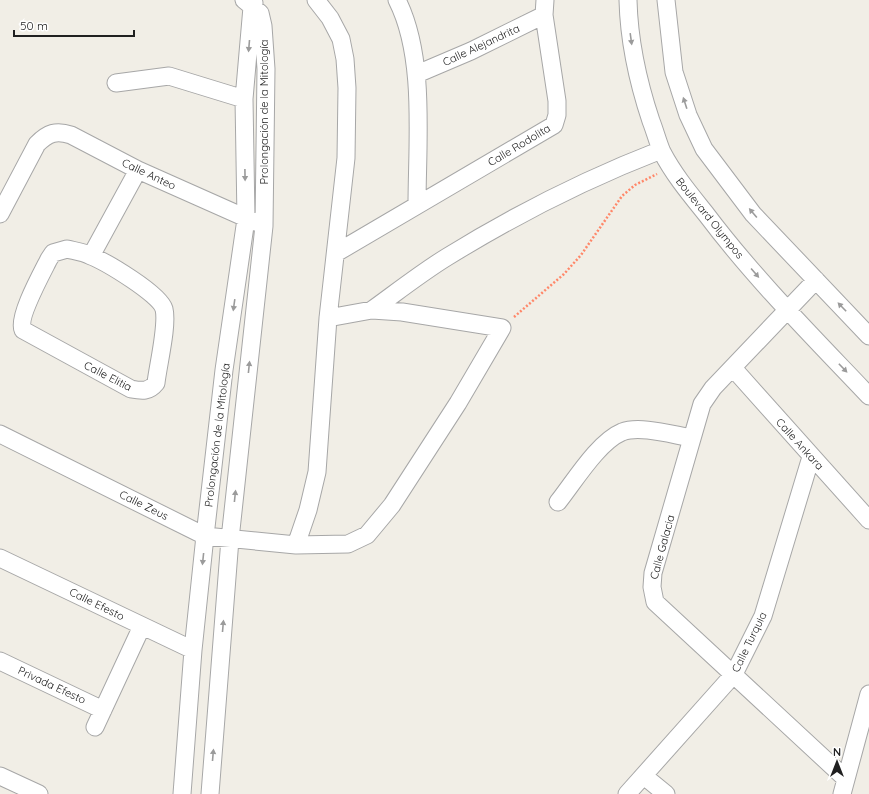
<svg xmlns="http://www.w3.org/2000/svg" width="869" height="794" font-family="Quicksand,sans-serif">
	<style>
		.lines { fill: none; stroke-linecap: round; stroke-linejoin: round }
		.minor-casing { stroke: #a7a7a7; stroke-width: 19 }
		.path { stroke: #ff8769; stroke-width: 2.5; stroke-dasharray: 2 2; stroke-linecap: butt }
		.minor { stroke: #fff; stroke-width: 17 }
		.oneway { fill: #9b9b9b }
		.labels { text-anchor: middle; dominant-baseline: central; stroke-width: 3.5; stroke-linejoin: round; paint-order: stroke }
		.street-label { font-size: 11px; fill: #202020; stroke: #fff }
	</style>
	<rect width="100%" height="100%" fill="#f1eee6"/>
	<g class="lines">
		<defs>
			<path id="minor" d="M397 0C426 57 417 142 417 205
				M628 0C629 42 638 82 651 121 655 131 658 143 662 152 674 175 690 194 706 214 755 279 813 337 869 396
				M666 0 674 72 688 115 704 149 753 214 869 336
				M417 74 471 51 544 15
				M116 83 169 76 244 99
				M0 214 37 144C48 133 56 130 71 135L138 170 255 222
				M67 249C75 251 84 252 91 256 106 262 160 294 164 309 168 325 158 365 156 383 149 392 142 391 131 389L23 330C17 318 42 273 49 259L53 253Z
				M336 253 554 125 557 115V101L544 15 545 0
				M91 256 138 170
				M816 280 713 388 702 404 653 573 652 587 655 602 846 779
				M372 310C397 292 421 273 447 257 515 215 586 179 661 150
				M733 368 869 520
				M0 434 205 536 296 545 348 544 367 535 392 505 458 403 502 328 402 312 372 310 328 318
				M558 502C574 482 598 442 622 432 640 425 673 435 692 438
				M296 545 308 510 317 472 328 318 346 158 347 88 345 59 341 39 330 18 316 0
				M0 558 193 650
				M0 661 103 710
				M95 727 142 626
				M0 776 39 794
				M644 776 666 794
				M182 794 193 650 205 536 224 370 246 219 244 99 252 7 254 3
				M210 794 230 539 264 226 266 69 263 26 260 13 244 0
				M627 794 734 674 763 616 811 457
				M842 794 869 694"/>
		</defs>
		<!-- minor casing -->
		<use href="#minor" class="minor-casing"/>
		<!-- path -->
		<path class="path" d="M514 317 564 274 581 255 622 196 635 185 657 174"/>
		<!-- minor -->
		<use href="#minor" class="minor"/>
	</g>
	<!-- one-way arrows -->
	<defs><path id="oneway-solid" d="M-6-.8H1V-3.2L6.5 0L1 3.2V.8H-6Z"/></defs>
	<g class="oneway">
		<use href="#oneway-solid" transform="translate(631 39) rotate(82)"/>
		<use href="#oneway-solid" transform="translate(249 46) rotate(95)"/>
		<use href="#oneway-solid" transform="translate(685 103) rotate(-108)"/>
		<use href="#oneway-solid" transform="translate(245 175) rotate(89)"/>
		<use href="#oneway-solid" transform="translate(753 213) rotate(-130)"/>
		<use href="#oneway-solid" transform="translate(755 273) rotate(49)"/>
		<use href="#oneway-solid" transform="translate(234 305) rotate(98)"/>
		<use href="#oneway-solid" transform="translate(842 307) rotate(-134)"/>
		<use href="#oneway-solid" transform="translate(249 367) rotate(-84)"/>
		<use href="#oneway-solid" transform="translate(843 368) rotate(46)"/>
		<use href="#oneway-solid" transform="translate(235 496) rotate(-84)"/>
		<use href="#oneway-solid" transform="translate(203 559) rotate(96)"/>
		<use href="#oneway-solid" transform="translate(223 626) rotate(-85)"/>
		<use href="#oneway-solid" transform="translate(213 755) rotate(-85)"/>
	</g>
	<g class="labels">
		<!-- street labels -->
		<g class="street-label">
			<text transform="translate(481 45) rotate(-25)">Calle Alejandrita</text>
			<text transform="translate(264 112) rotate(-90)">Prolongación de la Mitología</text>
			<text transform="translate(519 145) rotate(-31)">Calle Rodolita</text>
			<text transform="translate(149 174) rotate(25)">Calle Anteo</text>
			<text transform="translate(710 218) rotate(51)">Boulevard Olympos</text>
			<text transform="translate(108 376) rotate(27)">Calle Elitia</text>
			<text transform="translate(217 435) rotate(-83)">Prolongación de la Mitología</text>
			<text transform="translate(800 444) rotate(48)">Calle Ankara</text>
			<text transform="translate(144 505) rotate(26)">Calle Zeus</text>
			<text transform="translate(662 547) rotate(-75)">Calle Galacia</text>
			<text transform="translate(97 604) rotate(26)">Calle Efesto</text>
			<text transform="translate(749 642) rotate(-64)">Calle Turquia</text>
			<text transform="translate(52 685) rotate(25)">Privada Efesto</text>
		</g>
	</g>
	<!-- north arrow -->
	<g transform="translate(837 762)" stroke="#ffffff" stroke-width="3" paint-order="stroke">
	<path d="M0-3L7 15L0 10L-7 15Z" fill="#202020"/>
	<text y="-6" font-size="11" font-weight="bold" text-anchor="middle" fill="#202020">N</text>
	</g>
	<!-- scale -->
	<path d="M14 30v6h120v-6" fill="none" stroke="#202020" stroke-width="2"/>
	<text x="20" y="30" font-size="12" fill="#202020" stroke="#ffffff" stroke-width="3" paint-order="stroke">50 m</text>
</svg>
